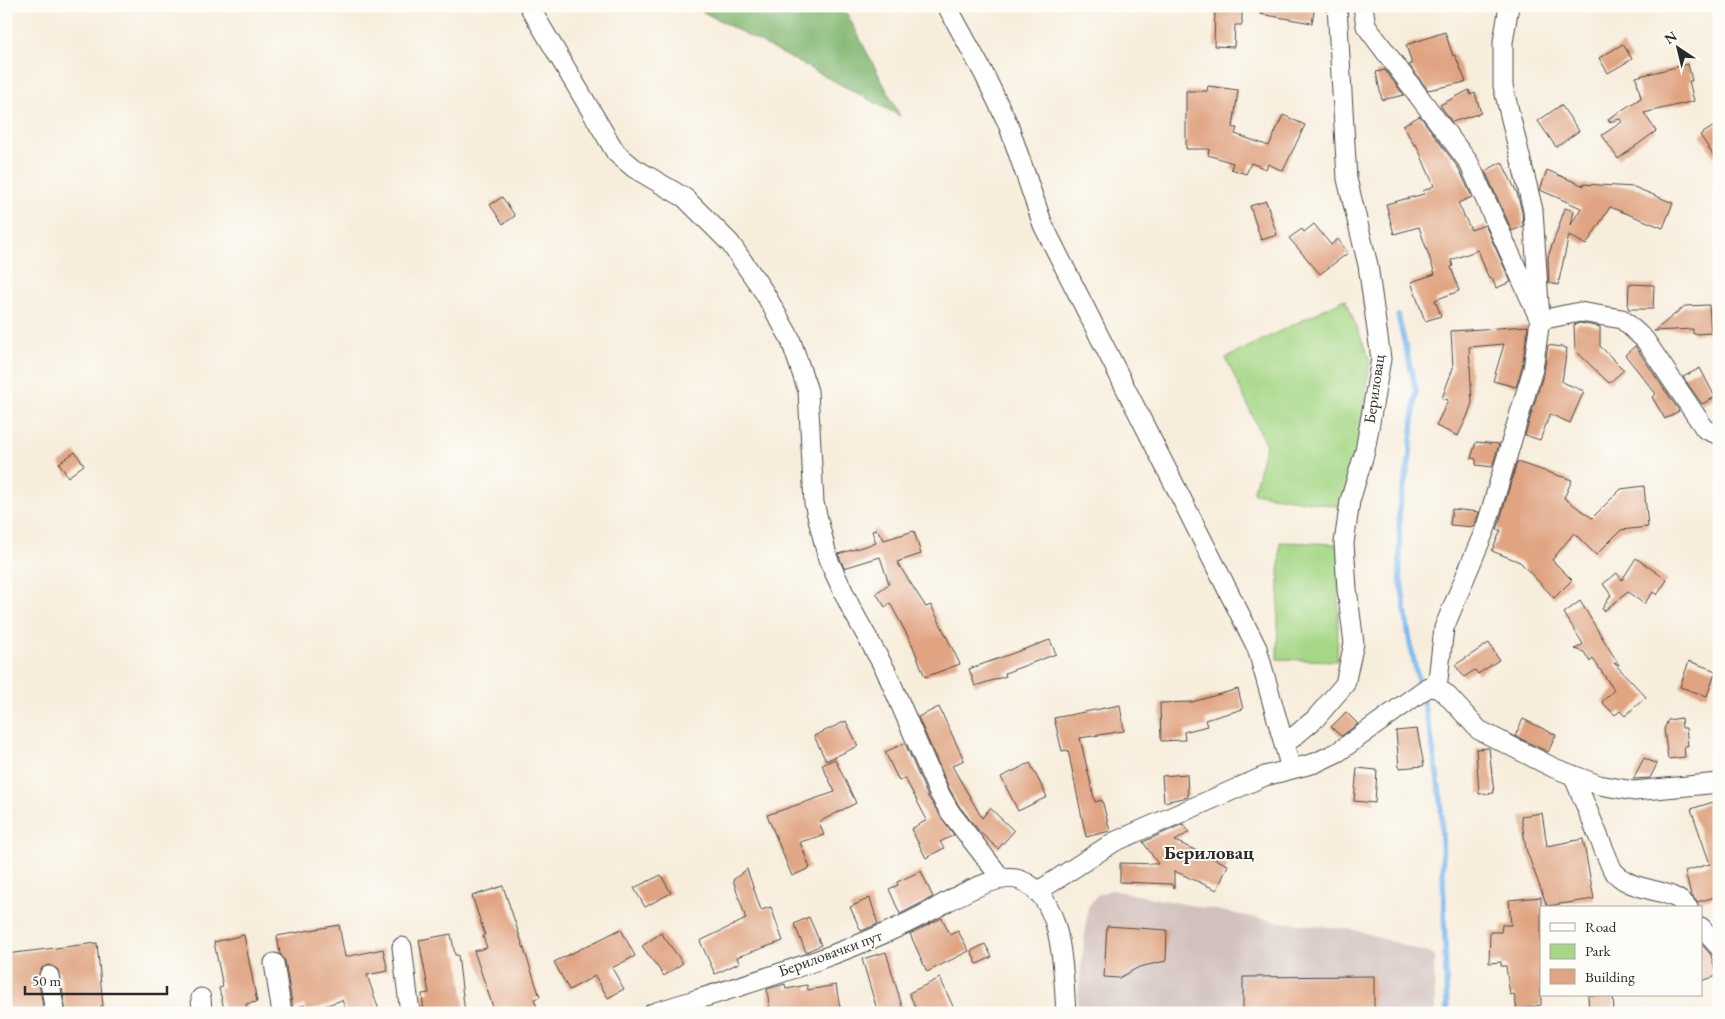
<svg xmlns="http://www.w3.org/2000/svg" width="1725" height="1019" font-family="'EB Garamond',serif">
	<style>
		.industrial { fill: #d1c0bc }
		.green { fill: #a6d786; stroke: #688158 }
		.forest { fill: #84b873; stroke: #58724f }
		.lines { fill: none; stroke-linecap: round; stroke-linejoin: round }
		.stream { stroke: #7cb8ee; stroke-width: 5.5 }
		.building { fill: #e0a482 }
		.minor-casing { stroke: #4a4845; stroke-width: 21 }
		.minor { stroke: #fff; stroke-width: 19 }
		.labels { text-anchor: middle; dominant-baseline: central; stroke-width: 4; stroke-linejoin: round; paint-order: stroke }
		.street-label { font-size: 16px; fill: #2b2b2b; stroke: #fdfcf7 }
		.quarter-label { font-size: 19px; font-weight: bold; fill: #2b2b2b; stroke: #fdfcf7 }
	</style>
	<rect width="100%" height="100%" fill="#fdfcf7"/>
	<filter id="ink" filterUnits="userSpaceOnUse"><feTurbulence type="fractalNoise" baseFrequency=".02" numOctaves="2"/><feDisplacementMap in="SourceGraphic" scale="10" xChannelSelector="R" yChannelSelector="G"/><feConvolveMatrix kernelMatrix="1 2 1 2 8 2 1 2 1" color-interpolation-filters="sRGB"/></filter>
	<filter id="wash" filterUnits="userSpaceOnUse"><feTurbulence type="fractalNoise" baseFrequency=".0096" numOctaves="4" result="noise"/><feDisplacementMap in="SourceGraphic" scale="20" xChannelSelector="R" yChannelSelector="G"/><feGaussianBlur stdDeviation="1.12" result="paint"/><feColorMatrix in="noise" values="0 0 0 0 0 0 0 0 0 0 0 0 0 0 0 0 0 1.4 0 .05"/><feComposite in="paint" operator="in"/></filter>
	<g filter="url(#wash)">
		<rect width="100%" height="100%" fill="#f7eddb"/>
		<!-- industrial -->
		<path class="industrial" d="M1111 890 1273 921 1355 930 1434 955 1435 1013H1076L1088 907 1097 895Z"/>
		<!-- green -->
		<path class="green" d="M1345 299 1370 360 1359 444 1342 507 1253 493 1266 445 1226 358Z
			M1280 542 1340 544 1337 661 1277 659Z"/>
		<!-- forest -->
		<path class="forest" d="M692 6H843L900 116Z"/>
		<g class="lines">
			<!-- stream -->
			<path class="stream" d="M1398 316 1416 390 1409 463 1399 508 1400 576 1410 643 1432 742 1441 801 1447 1013"/>
		</g>
		<g id="blocks">
			<!-- building -->
			<path class="building" d="M1261 6H1315L1312 23 1260 14Z
				M1215 10H1242V25H1235L1234 47 1214 46Z
				M1445 32 1453 56 1455 55 1466 82 1428 90 1409 65 1412 64 1406 45Z
				M1623 44 1632 59 1608 73 1599 58Z
				M1688 64 1692 81H1689L1694 101 1644 113 1656 131 1618 159 1602 135 1622 122 1620 119 1609 122 1608 119 1641 98 1636 77Z
				M1385 70 1404 95 1382 100 1376 72Z
				M1208 86 1238 90 1233 128H1237L1235 134 1269 146 1283 115 1305 125 1283 171 1268 164 1266 169 1251 163 1246 174 1231 169 1233 163 1208 155 1209 149H1186V91H1207Z
				M1469 90 1471 95 1475 93 1481 113 1452 122 1440 105Z
				M1561 105 1579 131 1556 147 1538 121Z
				M1420 116 1459 169 1472 197 1458 203 1471 230 1485 225 1511 282 1496 288 1492 278 1489 279 1478 250 1451 260 1453 266 1451 267 1459 291 1435 300 1441 316 1425 321 1411 282 1435 274 1419 227 1394 234 1386 204 1424 194 1423 191 1434 186 1416 144 1414 145 1403 125Z
				M1719 123V164L1700 135Z
				M1502 162 1517 193 1522 212 1523 226 1512 231 1485 171Z
				M1547 170 1584 186 1582 184 1634 187 1673 203 1663 228 1610 207 1586 245 1569 235 1558 285 1549 283 1548 257 1565 208 1574 211 1571 225 1581 208 1540 190Z
				M502 197 515 216 503 224 490 205Z
				M1266 201 1277 235 1261 240 1250 206Z
				M1314 224 1331 245 1338 239 1348 253 1320 274 1289 238 1302 229 1304 232Z
				M1629 284 1654 285 1653 309H1628Z
				M1709 305 1711 333 1693 334V329L1654 331 1685 306Z
				M1580 323 1600 327V346L1624 370 1609 383 1575 350 1574 325Z
				M1528 326 1522 367 1516 387 1493 381 1504 344 1469 347 1472 403 1467 417 1458 436 1436 426 1448 400 1442 398 1453 368 1451 331Z
				M1548 345 1567 348 1562 382 1584 391 1570 423 1550 414 1540 440 1525 435 1544 372Z
				M1635 346 1679 411 1665 419 1652 397 1656 394 1625 355Z
				M1700 368 1715 397 1702 404 1683 377Z
				M1476 442 1499 444 1492 467 1476 465V459L1471 458Z
				M75 452 84 465 68 477 59 463Z
				M1517 462 1572 480 1564 498 1592 518 1621 489 1644 486 1648 527 1621 530 1596 555 1574 533 1552 560 1572 580 1554 598 1520 562 1492 551 1501 530H1497Z
				M1452 509 1479 512 1474 527 1450 525Z
				M876 529 884 540 914 531 921 554 897 562 926 607 931 605 960 664 925 677 912 644 890 603 885 607 876 593 889 584 880 557 844 568 838 554 876 543 872 531Z
				M1636 558 1667 580 1657 595 1653 592 1644 604 1628 592 1604 611 1602 609 1611 595 1603 584 1617 573 1622 580Z
				M1580 601 1619 665 1614 663 1646 697 1625 716 1620 711 1615 715 1602 702 1614 690 1593 659 1590 662 1584 652 1575 649 1583 644 1564 613Z
				M1050 640 1056 654 1005 673 1006 676 975 686 969 669Z
				M1489 643 1499 660 1478 674 1475 670 1464 677 1455 665Z
				M1689 661 1716 671 1707 696 1680 687Z
				M1238 689 1243 709 1205 720 1207 726 1184 732 1185 740 1161 741 1160 703 1192 702Z
				M1120 705 1124 731 1080 738 1095 802 1102 800 1110 831 1086 837 1068 750 1062 751 1054 718Z
				M939 707 964 760 952 766 982 818 990 808 1014 831 998 849 979 831 959 806 948 786 918 717Z
				M1346 712 1358 724 1341 736 1331 727Z
				M1681 718 1682 728H1686L1688 746H1684L1685 757 1668 759 1664 729 1668 720Z
				M1523 719 1556 735 1548 752 1515 736Z
				M846 721 858 746 826 761 814 736Z
				M1417 729 1424 766 1399 768 1396 731Z
				M905 743 928 797 954 835 940 842 944 848 926 858 911 829 927 820 905 778 899 781 885 752Z
				M1489 748 1494 793 1479 794 1476 749Z
				M1644 758 1657 764 1650 778 1633 779Z
				M835 759 856 803 819 822 824 835 800 842 810 868 792 876 767 815 835 792 822 765Z
				M1030 763 1047 797 1018 811 1001 777Z
				M1357 768 1377 770 1375 803 1354 801Z
				M1187 774 1188 797 1164 802 1162 776Z
				M1713 802 1719 819V896L1697 902 1691 895 1685 871 1710 864 1691 809Z
				M1542 813 1547 846 1583 839 1594 899 1547 906 1526 849 1521 816Z
				M1183 824 1189 832 1175 841 1228 865 1217 890 1174 871V888L1171 884 1120 882V863L1158 864 1143 842Z
				M747 869 761 910 771 907 783 941 737 957 739 963 715 974 700 941 746 919 733 880Z
				M921 871 933 897 900 914 889 889 898 885 897 882Z
				M661 875 671 893 645 907 634 888Z
				M503 886 540 997 534 999 539 1013H495L474 951 487 948 483 936 485 935 472 896Z
				M1541 897V1005L1517 1010 1514 994 1510 995 1506 966H1501V962L1489 963 1490 932H1501L1502 925H1511L1509 900Z
				M870 898 878 924 861 931 850 907Z
				M809 917 821 945 806 952 794 924Z
				M942 918 950 935 958 931 969 951 927 972 910 934Z
				M339 925 345 957 383 949 388 971 367 975 380 1013H347L342 1000 307 1012 304 1005 293 1009 285 961 280 954 277 936Z
				M1107 926 1167 930 1166 961 1139 967 1119 978 1104 977Z
				M621 929 635 956 612 968 624 989 608 998 595 976 569 990 554 962Z
				M661 933 683 963 664 976 642 946Z
				M451 934 455 955H458L465 1013H424L422 994 429 993 419 940Z
				M244 935 257 1002 246 1004 247 1009 225 1013 219 988 223 987 214 942Z
				M97 943 103 1006H101V1013H66L60 974 57 969 48 965 42 968 38 977 44 1013H6V954Z
				M985 944 992 957 977 964 971 951Z
				M1701 944 1711 955 1717 976 1701 981Z
				M886 952 904 1013H878L862 959Z
				M1374 976V1013H1243V977Z
				M940 978 956 1013H918L909 993Z
				M785 984 786 989 807 985 808 990 836 985 841 1013H770L767 989Z
				M1588 995H1613L1614 1013H1589Z"/>
		</g>
	</g>
	<g filter="url(#ink)">
		<use href="#blocks" fill-opacity="0" stroke="#4a4845" stroke-width="1"/>
		<g class="lines">
			<defs>
				<path id="minor" d="M529 6 616 153 634 168 685 198 730 243 764 292 790 338 808 391 814 503 828 559 851 608 886 671 938 791 950 812 1001 878
					M947 6 984 74 1008 124 1043 225 1257 648 1291 769
					M1363 6 1366 26 1469 163 1540 320 1580 312 1622 319 1645 340 1705 429 1717 434 1719 431
					M1437 688 1444 628 1486 527 1533 369 1540 320 1533 210 1503 86V42L1509 6
					M1284 745 1315 719 1345 684 1354 643 1347 589 1344 543 1350 501 1365 451 1381 359 1368 265 1347 179 1337 6
					M1573 775 1612 869C1630 895 1671 885 1688 908
					M1037 892 1114 842 1265 776 1315 763 1338 752 1428 687 1437 688 1446 694 1479 730 1554 768 1599 785 1634 791 1719 783
					M1701 927 1719 947
					M402 947 410 1013
					M274 963 282 1013
					M49 976 55 1013
					M201 998 202 1013
					M653 1013C746 984 851 955 936 908 955 897 998 872 1020 880 1065 896 1063 975 1066 1013"/>
			</defs>
			<!-- minor casing -->
			<use href="#minor" class="minor-casing"/>
			<!-- minor -->
			<use href="#minor" class="minor"/>
		</g>
	</g>
	<g class="labels">
		<!-- street labels -->
		<g class="street-label">
			<text transform="translate(1374 389) rotate(-82)">Бериловац</text>
			<text transform="translate(830 953) rotate(-20)">Бериловачки пут</text>
		</g>
		<!-- quarter labels -->
		<g class="quarter-label">
			<text x="1209" y="852">Бериловац</text>
		</g>
	</g>
	<!-- margin -->
	<rect width="1725" height="1019" fill="none" stroke="#fdfcf7" stroke-width="25"/>
	<!-- legend -->
	<rect x="1540" y="906" width="162" height="90" fill="#fdfcf7" stroke="#a9a8a5"/>
	<rect x="1550" y="923" width="25" height="8" fill="#ffffff" stroke="#a9a8a5"/>
	<text x="1585" y="932" font-size="15" fill="#2b2b2b">Road</text>
	<rect x="1550" y="944" width="25" height="15" fill="#a6d786" stroke="#a9a8a5"/>
	<text x="1585" y="956" font-size="15" fill="#2b2b2b">Park</text>
	<rect x="1550" y="969" width="25" height="15" fill="#e0a482" stroke="#a9a8a5"/>
	<text x="1585" y="982" font-size="15" fill="#2b2b2b">Building</text>
	<!-- north arrow -->
	<g transform="translate(1678 48) rotate(325)" stroke="#fdfcf7" stroke-width="4" paint-order="stroke">
	<path d="M0-4L9 19L0 12L-9 19Z" fill="#2b2b2b"/>
	<text y="-8" font-size="14" font-weight="bold" text-anchor="middle" fill="#2b2b2b">N</text>
	</g>
	<!-- scale -->
	<path d="M25 986v8h142v-8" fill="none" stroke="#2b2b2b" stroke-width="2.5"/>
	<text x="32" y="986" font-size="15" fill="#2b2b2b" stroke="#fdfcf7" stroke-width="4" paint-order="stroke">50 m</text>
</svg>
